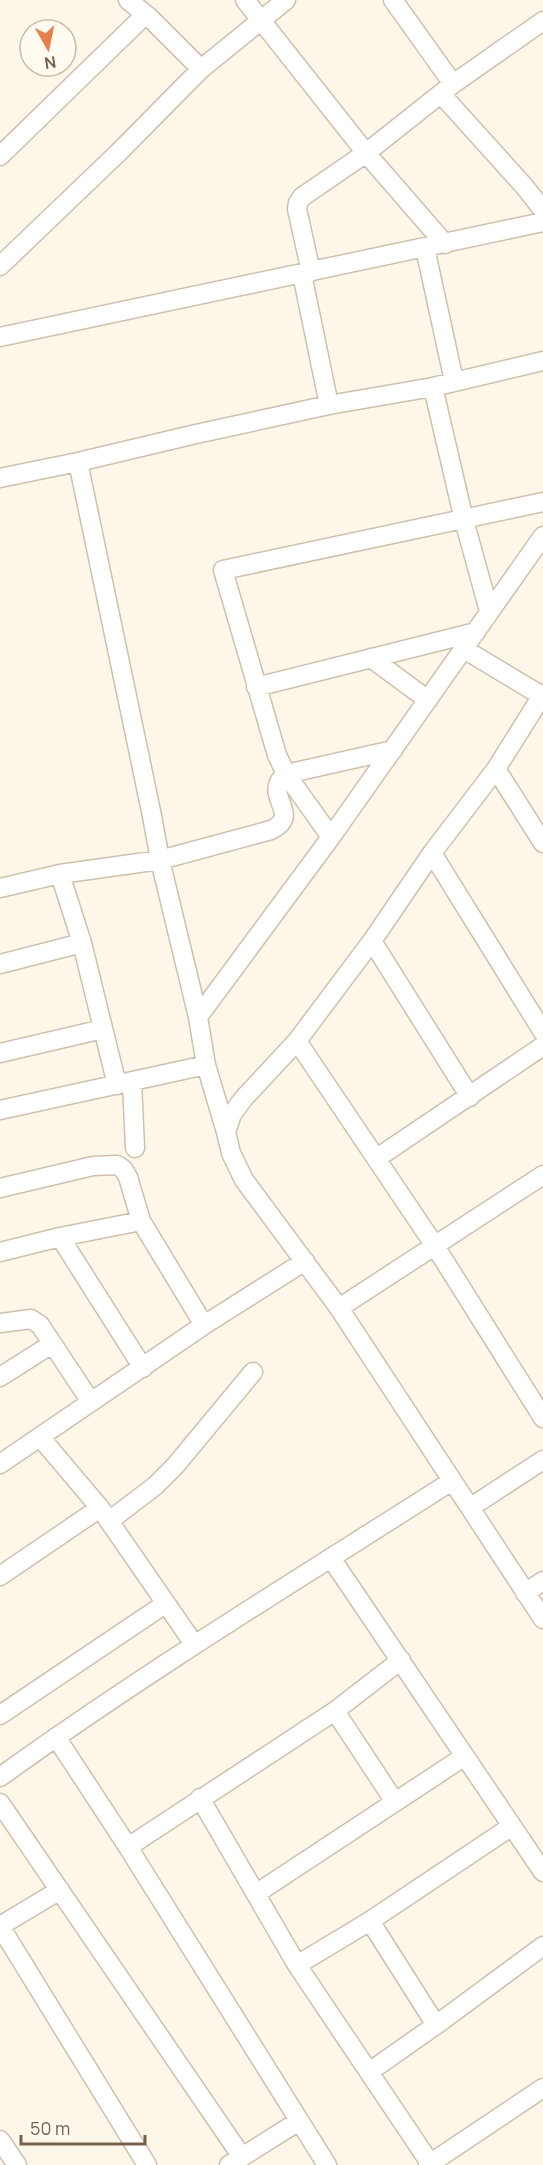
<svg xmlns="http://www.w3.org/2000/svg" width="543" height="2165" font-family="Manrope,sans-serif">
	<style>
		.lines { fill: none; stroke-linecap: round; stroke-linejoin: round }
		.minor-casing { stroke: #cfc0ae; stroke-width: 21 }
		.minor { stroke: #fff; stroke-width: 18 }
	</style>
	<rect width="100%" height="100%" fill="#fdf7e9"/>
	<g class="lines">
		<defs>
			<path id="minor" d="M128 0 150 18 201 69
				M245 0 366 153 445 244
				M393 0 453 84
				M441 94 524 186 543 210
				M0 156 145 15
				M425 248 454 381
				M0 266 119 152 201 69 286 0
				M311 272 297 209 298 203 302 197 366 153 453 84 543 21
				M302 274 329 405
				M0 337 543 222
				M433 387 464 520 489 611
				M78 462 152 816 160 860 198 1017 206 1065 226 1132
				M0 478 78 462 196 434 329 405 433 387 543 361
				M464 649 542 696
				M371 658 428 700
				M256 687 476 632
				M543 694 496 769 432 853 372 941 297 1041 244 1098 232 1114 226 1132 231 1153 244 1180 339 1308 543 1619
				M496 769 543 843
				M331 837 286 774 277 755 223 570 543 502
				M432 853 543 1032
				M60 874 82 943 117 1085
				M0 888 60 874 160 860 271 830C304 814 260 795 286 774L393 750
				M372 941 470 1097
				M0 964 82 943
				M198 1017 331 837 543 536
				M297 1041 435 1246 543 1418
				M0 1053 103 1029
				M132 1082 135 1148
				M0 1110 206 1065
				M377 1158 543 1046
				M0 1188 93 1166 117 1165 123 1169 128 1177 141 1221 204 1325
				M60 1237 143 1368
				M0 1252 60 1237 141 1221
				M339 1308 543 1175
				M0 1323 31 1319 40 1325 91 1402
				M0 1377 52 1344
				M40 1437 100 1508 194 1644
				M0 1464 204 1325 305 1261
				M471 1507 543 1460
				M109 1521 155 1486 175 1466 253 1372
				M331 1558 543 1872
				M0 1576 100 1508
				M525 1593 543 1581
				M335 1711 395 1802
				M0 1715 165 1604
				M56 1737 128 1847 327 2165
				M0 1777C146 1672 300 1578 452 1481
				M200 1798 297 1965 430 2163
				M0 1803 242 2157
				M128 1847 335 1711 401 1660
				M257 1893 465 1756
				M370 1921 436 2025
				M0 1926 147 2165
				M0 1926 60 1890
				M297 1965 370 1921 512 1826
				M369 2072 436 2025 543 1946
				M0 2140 17 2165
				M229 2165 299 2121
				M428 2165 543 2088"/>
		</defs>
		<!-- minor casing -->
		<use href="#minor" class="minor-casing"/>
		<!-- minor -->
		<use href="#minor" class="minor"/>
	</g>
	<!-- north arrow -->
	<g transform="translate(48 48) rotate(171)"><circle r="28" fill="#fffbf0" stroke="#c9bdae" stroke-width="1.5"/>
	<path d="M0-4.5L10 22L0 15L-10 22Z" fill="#e77f4d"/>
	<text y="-9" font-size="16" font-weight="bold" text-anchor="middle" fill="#78604c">N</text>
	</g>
	<!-- scale -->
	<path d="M21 2135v9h124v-9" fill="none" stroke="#78604c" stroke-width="3"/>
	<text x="30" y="2135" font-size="18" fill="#78604c" stroke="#fffbf0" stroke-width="4.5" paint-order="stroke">50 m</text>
</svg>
